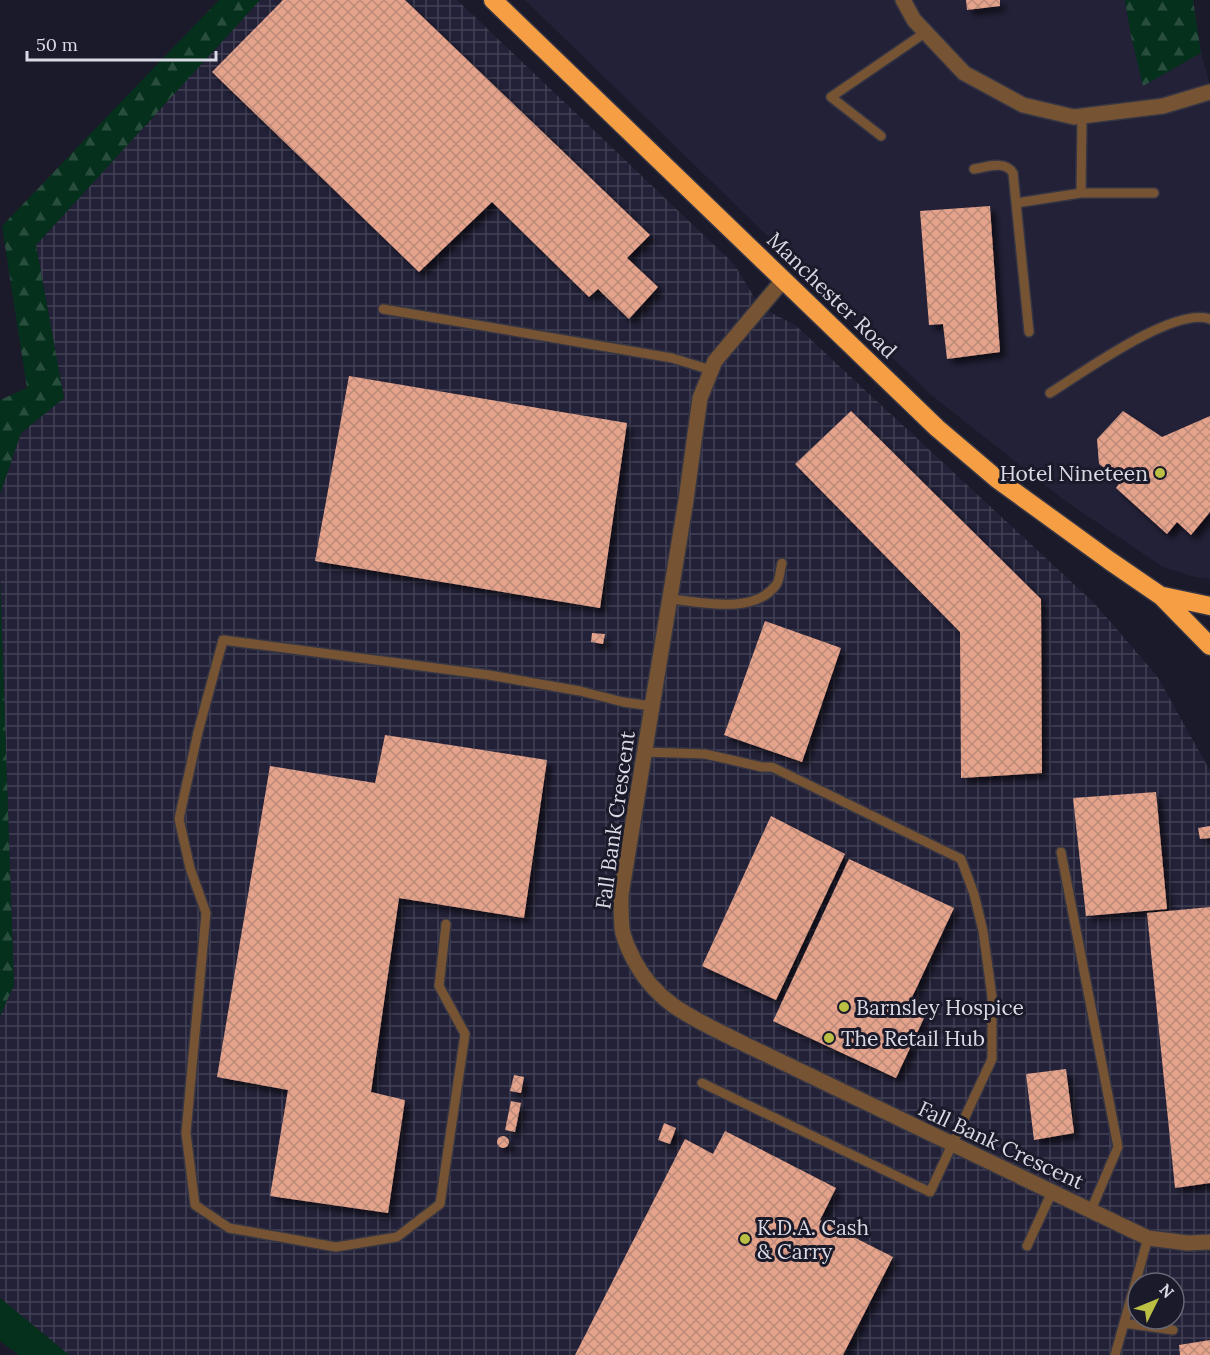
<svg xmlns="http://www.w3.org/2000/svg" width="1210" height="1355" font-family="Lora,serif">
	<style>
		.built { fill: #232138 }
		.industrial { fill: url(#industrial-grid); fill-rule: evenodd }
		.grass { fill: #05301c }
		.forest { fill: url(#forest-firs) }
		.building { fill: url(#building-cross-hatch); filter: url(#shadow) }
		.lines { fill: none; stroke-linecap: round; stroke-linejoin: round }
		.lane-casing { stroke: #363544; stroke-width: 12 }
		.street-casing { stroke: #363544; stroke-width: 18 }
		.highway-casing { stroke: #363544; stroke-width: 21 }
		.lane { stroke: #755333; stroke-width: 9 }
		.street { stroke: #755333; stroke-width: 15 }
		.highway { stroke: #f59e44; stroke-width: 18 }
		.poi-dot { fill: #bbc044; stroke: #1b1a2a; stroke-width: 2 }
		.labels { text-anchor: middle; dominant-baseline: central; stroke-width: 6; stroke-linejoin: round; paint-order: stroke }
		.street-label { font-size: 21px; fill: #dadae5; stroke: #1b1a2a }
		.poi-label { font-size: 21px; fill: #dadae5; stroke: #1b1a2a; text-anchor: start }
	</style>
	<defs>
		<pattern id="industrial-grid" width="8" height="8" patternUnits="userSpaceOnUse" patternTransform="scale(1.5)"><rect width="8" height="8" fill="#232138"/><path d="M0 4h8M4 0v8" fill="none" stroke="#424155"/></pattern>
		<pattern id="forest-firs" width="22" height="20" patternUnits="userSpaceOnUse" patternTransform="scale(1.5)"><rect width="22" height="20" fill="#05301c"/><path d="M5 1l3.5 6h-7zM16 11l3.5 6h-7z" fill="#294d3d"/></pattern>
		<pattern id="building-cross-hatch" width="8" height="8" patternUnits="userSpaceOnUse" patternTransform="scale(1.5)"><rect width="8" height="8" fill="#e5a38b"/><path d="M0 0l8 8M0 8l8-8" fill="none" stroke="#bc8a7a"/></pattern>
		<filter id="shadow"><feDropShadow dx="5.5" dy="5.5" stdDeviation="3" flood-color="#0009"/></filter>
	</defs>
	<rect width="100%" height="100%" fill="#1b1a2a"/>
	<!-- built -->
	<path class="built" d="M525 0H1193L1201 53 1210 85V579L1195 577 1163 567 1064 500 930 394Z"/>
	<!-- industrial -->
	<path class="industrial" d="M260 0H457L734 264 760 307 795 325 1094 603 1157 676 1210 771V1355H69L0 1298V1016L14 985 0 575V494L21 433 64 398 36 245ZM1138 1283H1174V1319H1138Z"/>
	<!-- grass -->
	<path class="grass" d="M0 1298 69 1355H19L0 1341Z"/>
	<!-- forest -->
	<path class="forest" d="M219 0H260L36 245 64 398 21 433 0 494V400L27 388 2 226Z
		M1125 0H1193L1201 53 1143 86 1131 36Z
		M0 575 14 985 0 1016Z"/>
	<!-- building -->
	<path class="building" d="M283 0H405L650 235 627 258 658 287 629 319 598 289 589 297 492 202 419 272 212 72Z
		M966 0H1000V6L967 10Z
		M990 206 1000 352 947 359 943 324 929 325 920 211Z
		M349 376 627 423 600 608 315 561Z
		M851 411 1041 599 1042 773 961 778 960 632 795 464Z
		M1123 411 1162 437 1210 416V512L1191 535 1177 522 1167 534 1116 488 1121 481 1099 464 1097 439Z
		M765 621 841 648 802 762 724 735Z
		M592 633 605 634 603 644 591 642Z
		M385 735 547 760 524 918 399 898 371 1092 405 1100 388 1213 270 1196 288 1090 217 1077 270 766 375 783Z
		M1156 792 1167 909 1086 916 1073 798Z
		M771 816 845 854 776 1000 702 966Z
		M1210 826V838L1200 839 1198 828Z
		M849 859 954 908 906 1010 924 1018 896 1078 773 1021Z
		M1210 907V1183L1175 1188 1147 913Z
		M1066 1069 1074 1133 1034 1140 1026 1074Z
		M514 1075 524 1077 521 1093 510 1091Z
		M511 1101 521 1103 515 1132 505 1130Z
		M664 1123 676 1128 670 1144 658 1140Z
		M725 1131 836 1188 820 1220 893 1257 843 1355H575L685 1139 713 1154Z
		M497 1142a6 6 0 1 1 12 0a6 6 0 1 1-12 0Z
		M1210 1340V1355H1180L1179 1345Z"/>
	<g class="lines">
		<defs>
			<path id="lane" d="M1082 116 1081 193H1154
				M881 136 831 97 926 32
				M974 169C987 167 1005 160 1013 173L1029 332
				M1016 203 1081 193
				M383 309 672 358 711 370
				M1050 393C1082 373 1174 306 1210 319
				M670 599C702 602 754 615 776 585 780 580 780 570 782 563
				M644 752 705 754 762 767H772L961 859 974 894 983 931 992 997V1059L930 1192 702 1083
				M1061 852 1118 1147 1091 1210
				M446 924 439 986 465 1034 440 1204 397 1237 336 1247 229 1228 195 1205 186 1133 206 913 190 868 179 819 198 732 223 640 489 675 580 691 623 702 652 706
				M1027 1246 1052 1192
				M1124 1323 1173 1330
				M1115 1355 1148 1238"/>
			<path id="street" d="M903 0 914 20 964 73 1023 105 1074 117 1163 106 1210 92
				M784 279 715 361 700 398 686 500 621 895C621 906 621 917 622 928 623 940 630 952 635 962 658 1005 695 1019 736 1040L1148 1238 1188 1243 1210 1242"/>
			<path id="highway" d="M493 0 937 428 997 479 1110 561 1161 596 1210 646
				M1163 596 1210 606"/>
		</defs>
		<!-- lane casing -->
		<use href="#lane" class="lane-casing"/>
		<!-- street casing -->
		<use href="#street" class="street-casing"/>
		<!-- highway casing -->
		<use href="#highway" class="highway-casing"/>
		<!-- lane -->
		<use href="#lane" class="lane"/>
		<!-- street -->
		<use href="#street" class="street"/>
		<!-- highway -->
		<use href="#highway" class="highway"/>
	</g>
	<!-- markers -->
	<g class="poi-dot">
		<circle cx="1160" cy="473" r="6"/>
		<circle cx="844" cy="1007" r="6"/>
		<circle cx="829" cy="1038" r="6"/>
		<circle cx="745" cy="1239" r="6"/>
	</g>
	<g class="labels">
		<!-- street labels -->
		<g class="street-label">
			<text transform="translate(832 295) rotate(44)">Manchester Road</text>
			<text transform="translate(615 820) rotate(-82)">Fall Bank Crescent</text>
			<text transform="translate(1001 1145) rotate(25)">Fall Bank Crescent</text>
		</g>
		<!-- poi labels -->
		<g class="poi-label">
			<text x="1148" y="473" text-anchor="end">Hotel Nineteen</text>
			<text x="856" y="1007">Barnsley Hospice</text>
			<text x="841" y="1038">The Retail Hub</text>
			<text x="757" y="1227">K.D.A. Cash<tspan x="757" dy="24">&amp; Carry</tspan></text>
		</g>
	</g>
	<!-- north arrow -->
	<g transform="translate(1156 1301) rotate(47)"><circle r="28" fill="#1b1a2a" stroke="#676775" stroke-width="1.5"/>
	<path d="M0-4.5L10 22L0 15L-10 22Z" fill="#bbc044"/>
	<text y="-9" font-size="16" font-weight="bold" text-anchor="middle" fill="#dadae5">N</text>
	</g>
	<!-- scale -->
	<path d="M27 51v9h189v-9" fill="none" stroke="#dadae5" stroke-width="3"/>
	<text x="36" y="51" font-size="18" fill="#dadae5" stroke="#1b1a2a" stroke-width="4.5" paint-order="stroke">50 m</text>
</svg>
